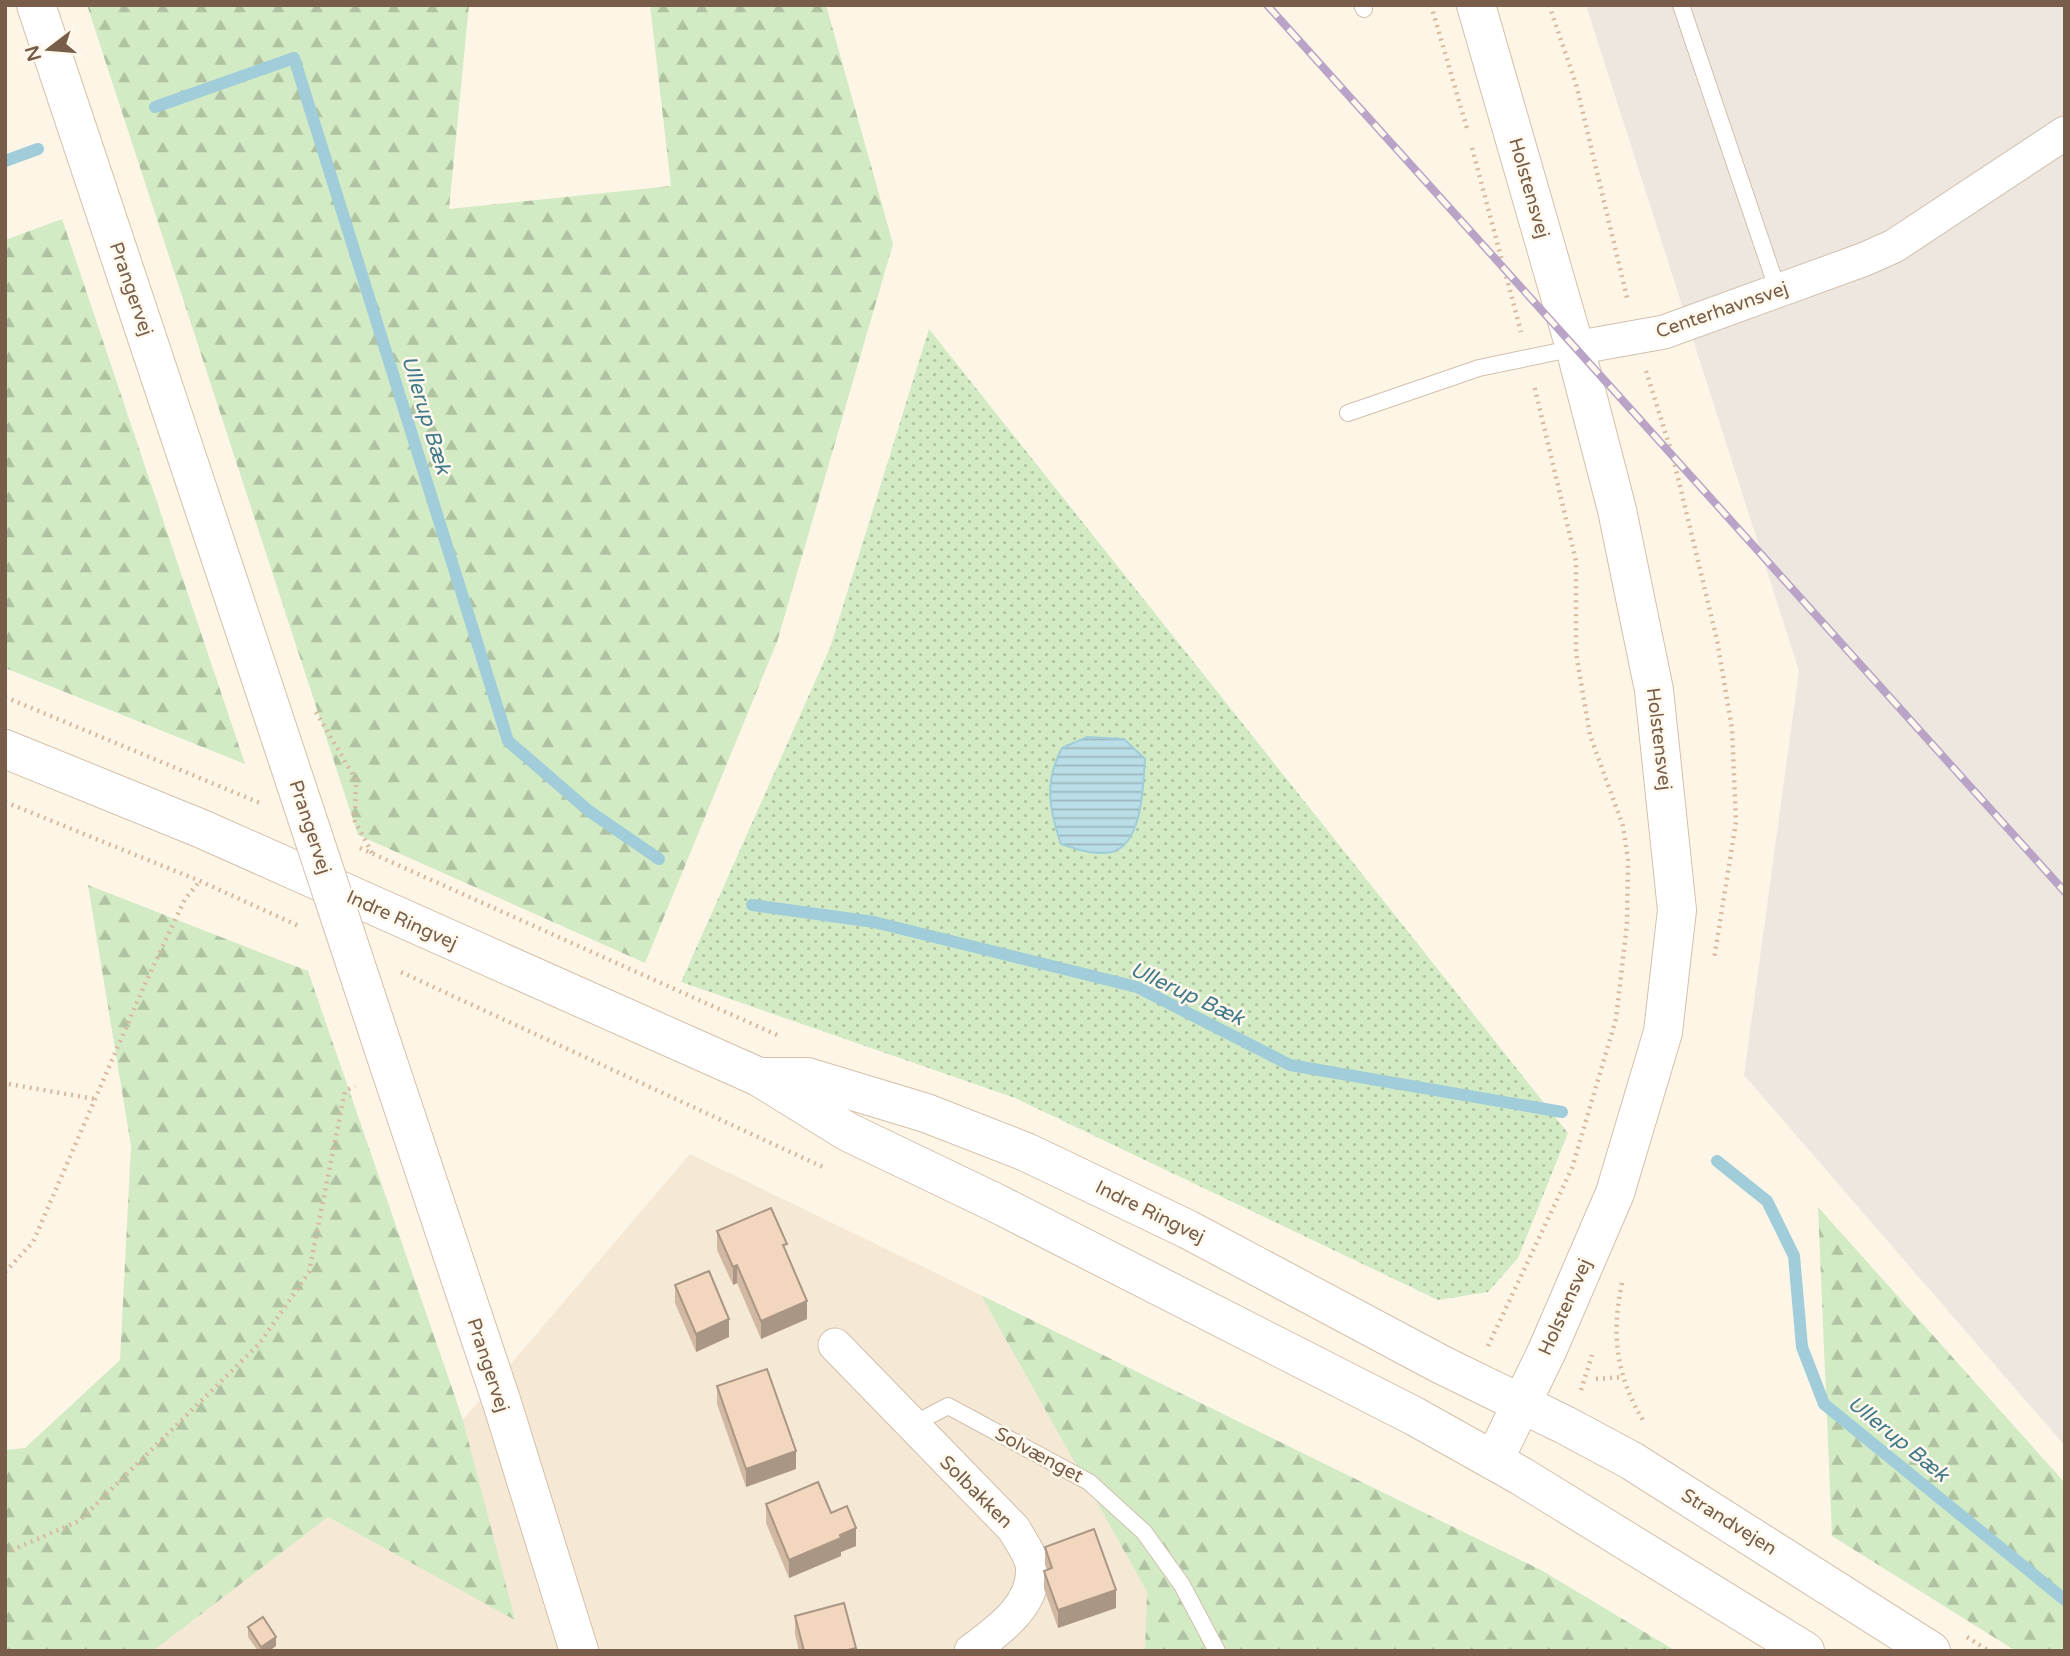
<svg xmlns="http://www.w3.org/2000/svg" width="2070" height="1656" font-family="'Varela Round',sans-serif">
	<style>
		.residential { fill: #f5e8d5 }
		.industrial { fill: #ede7e0 }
		.grass { fill: url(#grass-dots) }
		.forest { fill: url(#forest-firs) }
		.water { fill: url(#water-rules); stroke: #a0cdd9; stroke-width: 2 }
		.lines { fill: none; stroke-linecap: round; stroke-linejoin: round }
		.stream { stroke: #a0cdd9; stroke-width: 12 }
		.lane-casing { stroke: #d1c0ae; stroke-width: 18 }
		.street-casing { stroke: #d1c0ae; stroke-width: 35 }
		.secondary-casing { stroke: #d4c0ac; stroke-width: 40 }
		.path { stroke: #d8b9a0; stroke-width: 4.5; stroke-dasharray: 2 5; stroke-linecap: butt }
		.lane { stroke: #fff; stroke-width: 16 }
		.street { stroke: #fff; stroke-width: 33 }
		.secondary { stroke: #fff; stroke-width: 38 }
		.rail-casing { stroke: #b9a4c7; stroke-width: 8 }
		.rail { stroke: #fff9ed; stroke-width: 5; stroke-dasharray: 16; stroke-linecap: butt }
		.secondary-bridge-casing { stroke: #d4c0ac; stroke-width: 40; stroke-linecap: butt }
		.secondary-bridge { stroke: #fff; stroke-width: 38 }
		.wall { fill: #d1b8a3 }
		.shaded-wall { fill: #aa9685 }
		.building { fill: #f3d6be; stroke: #aa9685; stroke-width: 2 }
		.labels { text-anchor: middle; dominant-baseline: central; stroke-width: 5; stroke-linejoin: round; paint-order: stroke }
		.street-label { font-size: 19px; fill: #775d4a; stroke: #fff9ed }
		.water-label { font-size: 21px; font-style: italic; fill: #437a8b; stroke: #fff9ed }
	</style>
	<defs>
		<pattern id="grass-dots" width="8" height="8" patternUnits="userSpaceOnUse" patternTransform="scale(1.75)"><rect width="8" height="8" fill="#d2ebc4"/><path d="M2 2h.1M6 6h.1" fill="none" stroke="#afc2a1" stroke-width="1.8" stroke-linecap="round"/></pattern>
		<pattern id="forest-firs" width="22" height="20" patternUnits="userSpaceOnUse" patternTransform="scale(1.75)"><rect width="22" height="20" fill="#d2ebc4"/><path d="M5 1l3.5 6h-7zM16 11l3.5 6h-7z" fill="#afc2a1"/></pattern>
		<pattern id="water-rules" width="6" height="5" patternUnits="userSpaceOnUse" patternTransform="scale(1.75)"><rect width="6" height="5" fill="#badee7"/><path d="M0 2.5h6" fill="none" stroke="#9cb7bd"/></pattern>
	</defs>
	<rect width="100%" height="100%" fill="#fdf5e6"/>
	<!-- residential -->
	<path class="residential" d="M690 1154 981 1295 1147 1592 1145 1651H153L328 1517 514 1619 463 1420Z"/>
	<!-- industrial -->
	<path class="industrial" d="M1586 5H2065V1446L1744 1075 1799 671Z"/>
	<!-- grass -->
	<path class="grass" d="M929 329 1568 1133 1518 1258 1488 1292 1438 1300 1015 1098 681 982 830 648Z"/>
	<!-- forest -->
	<path class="forest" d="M87 5H469L449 209 671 186 650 5H826L893 244 777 642 645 963 358 835Z
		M62 219 245 764 5 668V240Z
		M88 885 308 971 463 1420 515 1620 328 1517 153 1651H5V1450L25 1448 120 1360 131 1146Z
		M1818 1207 2065 1483V1651H2016L1832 1536Z
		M981 1295 1541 1570 1676 1651H1145L1147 1592Z"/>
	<!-- water -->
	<path class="water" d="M1087 737 1124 739 1145 759C1143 786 1143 852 1105 853 1090 854 1076 849 1061 844 1049 809 1044 782 1062 748Z"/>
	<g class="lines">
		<!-- stream -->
		<path class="stream" d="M155 107 294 58 508 741 589 811 659 859
			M5 161 38 149
			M752 905 874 922 1137 987 1290 1065 1562 1112
			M1717 1161 1767 1201 1794 1256 1802 1347 1824 1404 2065 1600"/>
		<defs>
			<path id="lane" d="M1362 5 1364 9
				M1681 5 1778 291
				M1348 413 1479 368 1575 348
				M910 1426 948 1406 1089 1482 1144 1532 1182 1585 1217 1651"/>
			<path id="street" d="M1575 348 1664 332 1865 259 1894 246 2065 133
				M835 1345 1014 1529C1019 1539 1030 1553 1032 1564 1038 1603 998 1631 971 1651"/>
			<path id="secondary" d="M36 5 263 685
				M1476 5 1575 348 1617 510 1654 690 1677 910 1663 1032 1615 1193 1547 1351 1494 1460
				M5 749 202 829 759 1077 848 1132 996 1203 1414 1416 1521 1476 1805 1651
				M389 1065 502 1403 579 1651
				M761 1077H807L926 1113 1026 1152 1187 1229 1442 1365 1565 1425 1632 1461 1931 1651"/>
		</defs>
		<!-- lane casing -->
		<use href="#lane" class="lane-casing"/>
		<!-- street casing -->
		<use href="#street" class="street-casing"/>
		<!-- secondary casing -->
		<use href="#secondary" class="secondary-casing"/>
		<!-- path -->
		<path class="path" d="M1431 5 1468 132
			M1549 5 1576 84 1628 302
			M1472 148 1521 332
			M1646 371 1673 457 1717 640 1732 729 1736 822 1714 959
			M5 697 260 803
			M316 712 356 780 355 821 372 853
			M5 802 200 881 301 927
			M360 848 777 1035
			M401 972 825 1168
			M9 1084 95 1099
			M5 1272 33 1242 145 984 185 899 200 881
			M1622 1283C1611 1335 1616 1376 1644 1422
			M1488 1346 1572 1168 1616 1019 1627 924 1628 860 1623 826 1590 735 1576 653V561L1534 385
			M1596 1379 1623 1377
			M1581 1390 1592 1355
			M5 1553 79 1521 259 1344 309 1272 345 1091 355 1086
			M1967 1637 1989 1651"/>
		<!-- lane -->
		<use href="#lane" class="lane"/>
		<!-- street -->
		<use href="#street" class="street"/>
		<!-- secondary -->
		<use href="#secondary" class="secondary"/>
		<defs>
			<path id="rail" d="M1267 5 2065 892"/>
		</defs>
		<!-- rail casing -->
		<use href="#rail" class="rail-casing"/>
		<!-- rail -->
		<use href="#rail" class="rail"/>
		<defs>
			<path id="secondary-bridge" d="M263 685 389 1065"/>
		</defs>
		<!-- secondary-bridge casing -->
		<use href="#secondary-bridge" class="secondary-bridge-casing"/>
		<!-- secondary-bridge -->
		<use href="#secondary-bridge" class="secondary-bridge"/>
	</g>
	<!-- wall -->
	<path class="wall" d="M717 1231 787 1254 807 1319 761 1339 737 1283 733 1285 717 1250Z
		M675 1285 729 1337 696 1352 675 1303Z
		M717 1386 796 1469 746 1487 717 1404Z
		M766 1504 856 1546 841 1552V1556L789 1578 766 1523Z
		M1045 1547 1116 1608 1058 1628 1044 1589V1571L1047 1570 1045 1565Z
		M795 1616 856 1651H799L795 1634Z
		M248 1627 276 1646 269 1651H258L248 1637Z"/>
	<!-- shaded-wall -->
	<path class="shaded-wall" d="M737 1265V1283L733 1285V1267Z
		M807 1301V1319L761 1339V1321Z
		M729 1319V1337L696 1352V1334Z
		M796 1451V1469L746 1487V1469Z
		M856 1528V1546L841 1552V1556L789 1578V1560Z
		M1116 1590V1608L1058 1628V1610Z
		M276 1637V1646L269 1651H261V1647Z"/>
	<!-- building -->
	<path class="building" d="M771 1208 787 1244 783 1245 807 1301 761 1321 737 1265 733 1267 717 1231Z
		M709 1271 729 1319 696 1334 675 1285Z
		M767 1369 796 1451 746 1469 717 1386Z
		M818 1482 831 1513 847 1506 856 1528 840 1535 841 1538 789 1560 766 1504Z
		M1094 1529 1116 1590 1058 1610 1044 1571 1052 1568 1045 1547Z
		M844 1603 856 1648 844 1651H804L795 1616Z
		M263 1617 276 1637 261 1647 248 1627Z"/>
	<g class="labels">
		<!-- street labels -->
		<g class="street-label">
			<text transform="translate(1529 188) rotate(74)">Holstensvej</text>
			<text transform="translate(131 289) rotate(71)">Prangervej</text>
			<text transform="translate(1722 310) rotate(-19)">Centerhavnsvej</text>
			<text transform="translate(1659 739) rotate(83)">Holstensvej</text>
			<text transform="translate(310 827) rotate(72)">Prangervej</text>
			<text transform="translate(402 920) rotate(24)">Indre Ringvej</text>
			<text transform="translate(1150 1212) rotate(26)">Indre Ringvej</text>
			<text transform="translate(1565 1307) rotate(-66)">Holstensvej</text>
			<text transform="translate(488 1365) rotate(72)">Prangervej</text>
			<text transform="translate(1039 1455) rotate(28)">Solvænget</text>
			<text transform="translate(976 1492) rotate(45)">Solbakken</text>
			<text transform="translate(1729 1522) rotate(32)">Strandvejen</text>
		</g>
		<!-- water labels -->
		<g class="water-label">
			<text transform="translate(426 415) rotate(73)">Ullerup Bæk</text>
			<text transform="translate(1187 994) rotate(25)">Ullerup Bæk</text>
			<text transform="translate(1898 1439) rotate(39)">Ullerup Bæk</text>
		</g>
	</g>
	<!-- border -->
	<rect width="2070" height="1656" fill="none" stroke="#775d4a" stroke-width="14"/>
	<!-- north arrow -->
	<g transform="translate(49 49) rotate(254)" stroke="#fff9ed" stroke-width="5" paint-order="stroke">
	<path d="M0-5L12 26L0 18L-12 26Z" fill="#775d4a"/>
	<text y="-10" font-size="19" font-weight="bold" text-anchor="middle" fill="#775d4a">N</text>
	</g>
</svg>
